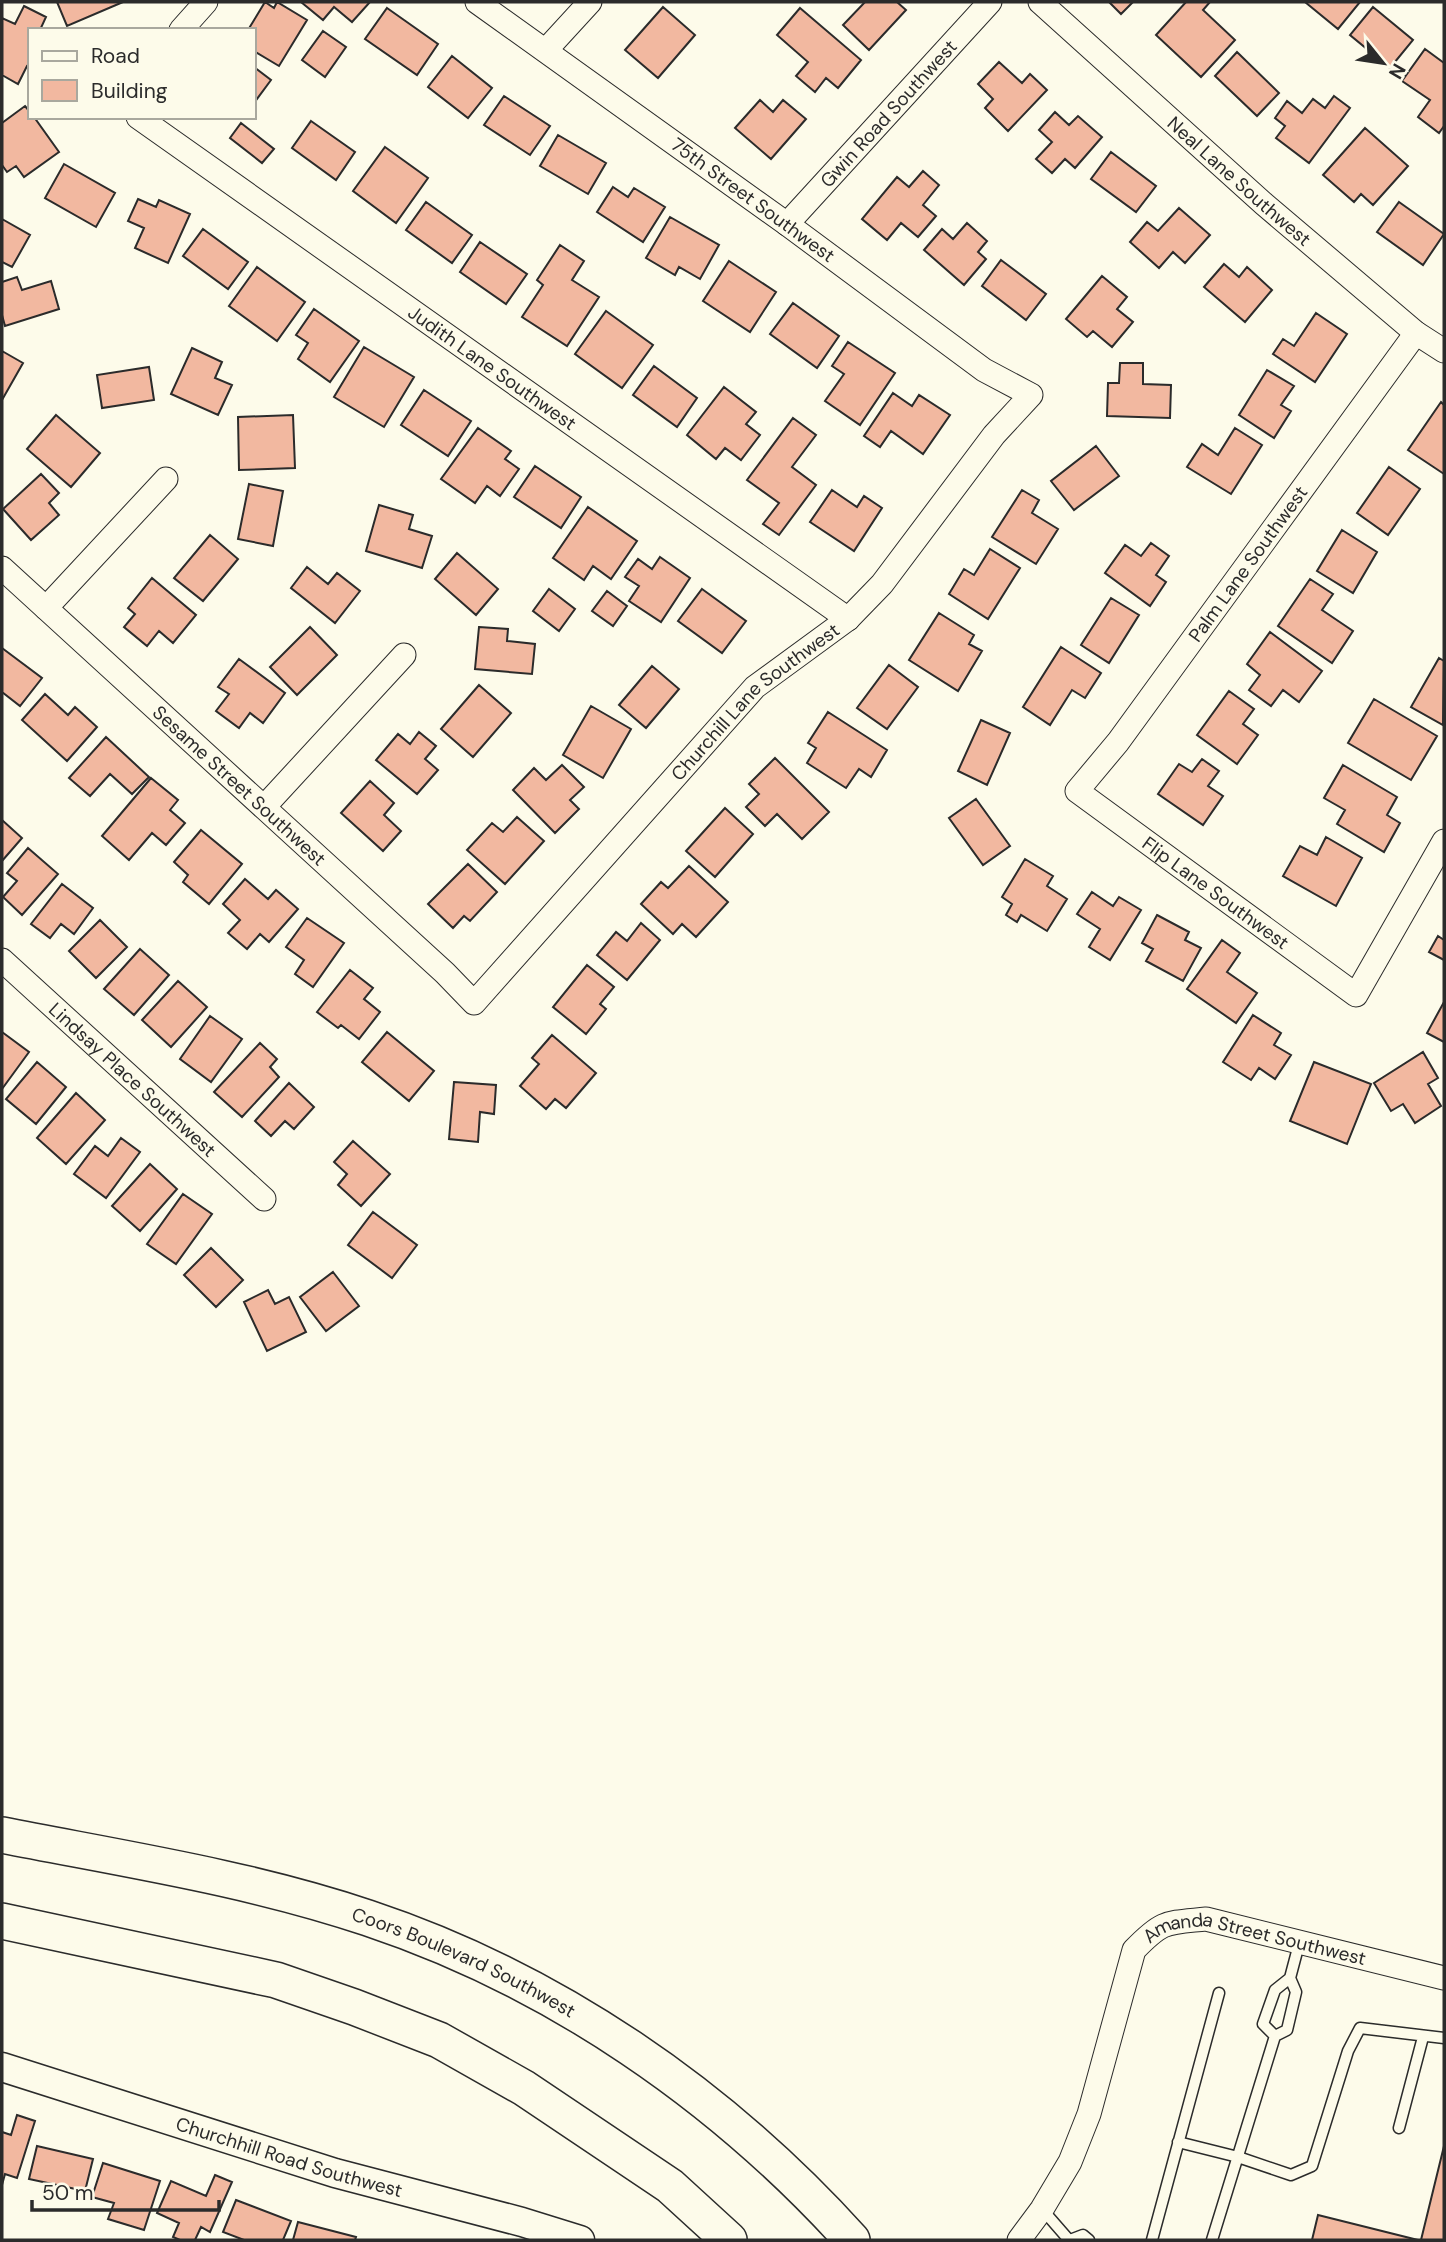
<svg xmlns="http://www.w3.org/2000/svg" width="1446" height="2242" font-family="'DM Sans',sans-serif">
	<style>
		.building { fill: #f2b8a0; stroke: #2b2b2b; stroke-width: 2 }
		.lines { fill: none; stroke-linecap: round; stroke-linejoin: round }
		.service-casing { stroke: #2b2b2b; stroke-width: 13 }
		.minor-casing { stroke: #2b2b2b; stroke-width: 25 }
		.tertiary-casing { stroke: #2b2b2b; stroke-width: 31 }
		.primary-casing { stroke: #2b2b2b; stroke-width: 38 }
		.service { stroke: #fdfbea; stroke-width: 10 }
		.minor { stroke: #fdfbea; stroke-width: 23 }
		.tertiary { stroke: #fdfbea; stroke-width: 28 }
		.primary { stroke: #fdfbea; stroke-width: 35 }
		.labels { text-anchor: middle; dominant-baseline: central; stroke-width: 5; stroke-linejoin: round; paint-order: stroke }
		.street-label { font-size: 19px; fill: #2b2b2b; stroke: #fdfbea }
	</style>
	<rect width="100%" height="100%" fill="#fdfbea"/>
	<!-- building -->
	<path class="building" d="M57 2H123L67 26Z
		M265 2 274 8 277 2 307 20 279 66 254 51V30H248Z
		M301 2H370L352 22 334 7 323 20Z
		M865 2H897L906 10 869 50 843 25Z
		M1109 2H1133L1121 14Z
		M1186 2H1210L1203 10 1235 40 1201 77 1156 35Z
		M1305 2H1360L1338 29Z
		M24 6 46 17 40 30H30V67L27 66 18 84 2 75V18L15 24Z
		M663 7 695 35 658 78 625 50Z
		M1373 7 1413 40 1390 68 1350 35Z
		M387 8 438 44 417 75 365 39Z
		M800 8 861 60 838 88 826 78 815 92 796 76 808 62 777 35Z
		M323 31 346 47 325 77 302 60Z
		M1425 49 1444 63V126L1439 133 1418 117 1430 100 1402 81Z
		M1237 52 1279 93 1257 116 1215 76Z
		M452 56 492 88 468 118 428 87Z
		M999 62 1022 83 1030 74 1047 90 1008 131 985 108 993 99 978 84Z
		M254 67 271 80 254 103Z
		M504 96 550 126 530 155 484 125Z
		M1334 96 1350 108 1309 163 1276 138 1285 126 1275 118 1287 101 1302 113 1313 99 1325 108Z
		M760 100 773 112 783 100 806 119 771 159 735 128Z
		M25 106 30 112V117H34L59 152 24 177 16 166 7 172 2 165V123Z
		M1055 112 1069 125 1078 116 1102 137 1075 168 1065 159 1052 173 1036 159 1052 142 1039 130Z
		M311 121 355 152 336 180 292 148Z
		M241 123 274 149 262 163 230 138Z
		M1365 128 1408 166 1373 205 1361 194 1354 202 1323 175Z
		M558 135 606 163 588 194 540 166Z
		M385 147 428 178 396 223 353 191Z
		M1111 152 1156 186 1136 212 1091 179Z
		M64 164 115 193 96 227 45 198Z
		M923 171 939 185 923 205 936 216 918 237 901 223 887 240 862 219 897 177 909 187Z
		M613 187 628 197 634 188 665 207 643 242 597 212Z
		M138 199 156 207 159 200 190 214 168 263 135 248 144 228 128 221Z
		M426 202 472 235 452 263 406 230Z
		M1399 202 1444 234 1423 265 1377 232Z
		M1179 208 1210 235 1185 263 1173 252 1159 268 1130 242 1147 222 1158 231Z
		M670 217 719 245 700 279 679 267 675 275 646 258Z
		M2 219 30 235 12 267 2 262Z
		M967 223 987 241 978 252 986 259 964 285 924 250 942 229 953 239Z
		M203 229 248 262 228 289 183 256Z
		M480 242 527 274 506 304 460 272Z
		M560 245 584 261 572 280 599 297 567 346 522 317 543 285 537 280Z
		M1001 260 1046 294 1026 320 982 286Z
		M729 261 776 292 750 332 703 301Z
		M1224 264 1239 277 1247 267 1272 290 1245 322 1204 287Z
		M257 267 305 302 277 341 229 306Z
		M1102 276 1127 297 1117 309 1133 322 1112 347 1093 331 1087 337 1066 319Z
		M17 277 22 290 51 281 59 309 5 326 2 315V282Z
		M793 303 839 336 817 368 770 334Z
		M314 309 359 341 330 382 298 359 308 343 296 335Z
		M606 311 653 345 622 388 575 354Z
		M1316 313 1347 334 1315 382 1273 354 1283 339 1294 346Z
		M848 342 895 373 860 425 825 401 844 374 832 366Z
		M364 347 414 377 384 427 334 397Z
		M192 348 222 362 215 378 232 385 218 415 171 394Z
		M2 351 23 363 2 400Z
		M1120 363H1143V384L1171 385 1170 418 1107 416 1108 383H1119Z
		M654 366 697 398 677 427 633 395Z
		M149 367 154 400 102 408 97 375Z
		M1267 370 1294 386 1281 405 1291 411 1274 438 1239 415Z
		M724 387 756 412 746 424 760 435 741 460 725 448 716 459 687 435Z
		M424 390 471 421 448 456 401 425Z
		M893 393 912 406 919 395 950 415 923 454 891 431 880 447 864 436Z
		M1441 402 1444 405V474L1408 450Z
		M56 415 100 453 71 487 27 449Z
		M293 415 295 468 239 470 238 417Z
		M793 418 816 435 792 467 816 485 779 535 763 524 779 503 747 480Z
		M478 428 511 451 505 459 519 469 500 496 487 486 475 503 441 479Z
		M1235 428 1262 445 1231 494 1187 467 1202 444 1218 455Z
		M1096 446 1119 476 1074 510 1051 481Z
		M535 466 581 497 561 528 514 497Z
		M1389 467 1420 489 1388 535 1357 513Z
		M41 474 59 493 49 503 59 515 31 540 3 509Z
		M249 484 283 491 273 546 238 539Z
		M832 490 857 507 864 496 882 508 854 551 810 522Z
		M1022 490 1039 500 1032 513 1058 529 1036 564 992 537Z
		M379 505 413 515 409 529 432 536 422 568 366 551Z
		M588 507 637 541 611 579 593 566 584 580 553 558Z
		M1342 530 1377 552 1353 593 1317 571Z
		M210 535 238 559 203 601 174 578Z
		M1151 543 1169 556 1156 575 1166 582 1150 606 1105 573 1125 545 1141 556Z
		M990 549 1020 568 988 619 949 594 964 569 974 575Z
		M457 553 498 589 476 615 435 579Z
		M660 557 690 578 661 622 629 601 639 586 625 577 638 559 652 569Z
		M307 567 328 584 337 573 360 591 335 623 291 588Z
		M152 578 196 615 173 643 159 631 147 646 124 627 135 614 128 608Z
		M1310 579 1333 594 1322 610 1353 631 1332 663 1278 626Z
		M549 589 575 609 559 631 533 611Z
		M702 589 746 621 722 653 678 621Z
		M607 591 627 606 613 626 592 611Z
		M1111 598 1139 615 1109 663 1081 645Z
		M939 613 974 635 969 644 982 651 958 691 909 660Z
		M310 627 337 655 297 695 270 667Z
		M479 627 508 629 507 641 535 644 532 674 475 669Z
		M1270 632 1322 671 1299 702 1283 690 1271 706 1249 690 1260 675 1247 664Z
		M1061 647 1101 673 1085 698 1072 690 1050 725 1023 707Z
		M2 648 42 678 20 706 2 692Z
		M1439 658 1444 661 1443 725 1411 707Z
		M239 659 285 693 263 723 250 713 239 728 216 711 229 694 218 687Z
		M889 665 918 687 887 729 857 708Z
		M652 666 679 689 646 728 619 705Z
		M479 685 511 713 473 757 441 729Z
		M1229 691 1254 709 1243 724 1258 735 1237 764 1197 735Z
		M45 694 68 715 75 707 97 727 67 761 22 720Z
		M1374 699 1437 736 1411 780 1348 743Z
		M591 706 631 729 603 778 563 755Z
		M828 712 887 750 871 777 859 769 846 788 807 763 816 748 808 743Z
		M981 720 1010 733 987 785 958 771Z
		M419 732 436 746 425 759 438 770 417 794 376 760 398 734 410 744Z
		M106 737 149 777 132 794 110 774 90 796 69 778Z
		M775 758 829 812 802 839 777 814 765 826 746 807 759 794 749 784Z
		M1202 759 1219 771 1208 786 1223 796 1203 825 1158 794 1179 764 1192 772Z
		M562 765 584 787 570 800 579 809 555 833 513 790 534 768 546 780Z
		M1343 765 1397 797 1387 815 1400 823 1384 852 1337 824 1345 810 1324 798Z
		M151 778 178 800 170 810 185 823 166 845 152 833 129 860 102 836Z
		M370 781 394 803 384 815 401 831 383 851 341 813Z
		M976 799 1010 846 983 865 949 818Z
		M725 808 753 834 715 877 686 851Z
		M517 817 544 841 505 884 467 850 492 823 503 832Z
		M2 820 22 838 2 861Z
		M201 830 242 864 209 904 183 882 188 875 174 862Z
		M1326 837 1362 858 1336 906 1283 876 1300 846 1317 855Z
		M28 848 58 874 22 915 3 897 17 881 7 873Z
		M1025 859 1053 876 1047 886 1067 899 1047 931 1021 915 1017 922 1006 915 1012 904 1002 897Z
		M468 864 497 892 470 921 464 916 453 928 428 904Z
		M689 866 728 902 696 937 682 924 673 934 641 904 661 882 668 888Z
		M245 879 268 899 276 890 298 909 269 942 260 934 247 949 228 933 240 920 223 904Z
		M62 884 93 908 74 934 61 924 50 938 31 924Z
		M1092 892 1113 906 1119 897 1141 910 1110 960 1089 947 1100 929 1077 914Z
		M1157 915 1189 932 1185 940 1201 948 1183 981 1146 961 1153 949 1142 943Z
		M307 918 344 943 313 987 295 974 304 960 286 947Z
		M100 920 127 947 96 978 69 951Z
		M641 923 660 940 627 980 597 955 616 932 627 941Z
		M1438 936 1444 940V960L1429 952Z
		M1222 940 1240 953 1227 972 1257 993 1236 1023 1187 989Z
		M140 949 169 975 134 1015 104 989Z
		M587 965 614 987 600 1004 606 1009 586 1034 553 1007Z
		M350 970 373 988 364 999 380 1012 359 1039 341 1025 338 1028 317 1012Z
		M178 981 207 1007 171 1047 142 1020Z
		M1444 1002V1042L1427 1033Z
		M1253 1015 1281 1033 1274 1045 1291 1055 1275 1079 1259 1068 1251 1080 1223 1062Z
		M210 1016 242 1039 211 1082 180 1059Z
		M2 1032 29 1052 2 1089Z
		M387 1032 434 1071 409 1101 362 1062Z
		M552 1035 596 1073 566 1108 555 1099 546 1109 520 1086 539 1064 532 1058Z
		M260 1043 277 1059 270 1067 279 1077 242 1117 214 1092Z
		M1423 1052 1438 1078 1428 1084 1441 1106 1415 1123 1403 1104 1391 1111 1374 1083Z
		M37 1062 66 1087 36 1124 6 1099Z
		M1314 1062 1371 1084 1347 1144 1290 1121Z
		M454 1082 496 1085 494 1114 480 1112 478 1142 449 1139Z
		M289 1083 314 1107 294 1129 285 1121 271 1136 255 1121Z
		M76 1093 105 1120 66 1164 37 1138Z
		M121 1138 140 1152 106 1198 74 1174 95 1146 108 1156Z
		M353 1141 390 1174 361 1206 338 1185 347 1174 334 1162Z
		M150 1164 177 1189 140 1231 112 1206Z
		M183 1194 212 1214 176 1264 147 1244Z
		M373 1212 417 1245 392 1278 348 1245Z
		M211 1248 243 1280 216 1307 184 1275Z
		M333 1272 359 1306 326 1331 300 1297Z
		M268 1290 275 1304 289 1297 306 1332 267 1351 244 1302Z
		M17 2115 35 2121 17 2178 5 2174 2 2185V2132L11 2135Z
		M37 2146 93 2159 85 2191 29 2179Z
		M1444 2146V2240H1421Z
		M103 2163 160 2181 144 2230 108 2219 114 2203 92 2197Z
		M215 2175 232 2182 210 2232 201 2227 195 2240H180L173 2237 179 2223 157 2213 171 2181 206 2196Z
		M236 2200 291 2221 283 2240H244L223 2232Z
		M1318 2215 1418 2240H1312Z
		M298 2222 356 2237 355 2240H293Z"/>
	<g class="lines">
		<defs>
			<path id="service" d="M1275 2036 1263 2024 1275 1990 1290 1978 1299 1944
				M1399 2128 1423 2037
				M1178 2142 1238 2157 1291 2175 1312 2166 1348 2051 1360 2028 1444 2038
				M1042 2209 1069 2240
				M1070 2240 1083 2235 1089 2240
				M1152 2240 1219 1993
				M1212 2240 1275 2036 1287 2030 1296 1992 1290 1978"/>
			<g id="minor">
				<path id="s1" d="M1040 2 1264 204 1416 333 1444 351"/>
				<path d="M181 30 206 2"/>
				<path d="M546 50 590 2"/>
				<path id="s2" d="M138 117 848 619"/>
				<path id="s3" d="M787 224 990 2"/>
				<path id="s4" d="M1416 333 1118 742 1077 791 1356 995 1444 841"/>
				<path id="s5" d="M2 568 445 973 474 1003 755 687 848 619 882 584 994 435 1031 395 984 370 787 224 477 2"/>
				<path d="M46 608 166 479"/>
				<path d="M264 807 404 655"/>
				<path id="s6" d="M2 960 264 1199"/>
				<path id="s7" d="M1019 2240 1042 2209 1070 2162 1089 2114 1134 1950C1163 1920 1166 1923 1206 1919L1444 1978"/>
			</g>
			<g id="tertiary">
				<path id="s8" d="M2 2067 335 2173 522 2222 580 2240"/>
			</g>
			<g id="primary">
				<path id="s9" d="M2 1835C124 1859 249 1878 368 1918 554 1980 721 2095 852 2240"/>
				<path d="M2 1921 276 1980 354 2007 439 2040 524 2088 670 2186 729 2240"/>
			</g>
		</defs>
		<!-- service casing -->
		<use href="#service" class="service-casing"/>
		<!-- minor casing -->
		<use href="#minor" class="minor-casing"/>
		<!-- tertiary casing -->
		<use href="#tertiary" class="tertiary-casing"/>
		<!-- primary casing -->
		<use href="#primary" class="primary-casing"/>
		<!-- service -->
		<use href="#service" class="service"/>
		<!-- minor -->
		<use href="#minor" class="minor"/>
		<!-- tertiary -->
		<use href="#tertiary" class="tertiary"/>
		<!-- primary -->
		<use href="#primary" class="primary"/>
	</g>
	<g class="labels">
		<!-- street labels -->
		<g class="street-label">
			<text stroke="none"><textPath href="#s3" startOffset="150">Gwin Road Southwest</textPath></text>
			<text stroke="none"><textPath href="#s1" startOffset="268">Neal Lane Southwest</textPath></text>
			<text transform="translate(753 200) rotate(36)">75th Street Southwest</text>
			<text stroke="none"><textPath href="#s2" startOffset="434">Judith Lane Southwest</textPath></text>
			<text transform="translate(1248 564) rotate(-54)">Palm Lane Southwest</text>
			<text stroke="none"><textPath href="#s5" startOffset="1055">Churchill Lane Southwest</textPath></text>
			<text stroke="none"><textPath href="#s5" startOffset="322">Sesame Street Southwest</textPath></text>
			<text stroke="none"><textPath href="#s4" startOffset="742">Flip Lane Southwest</textPath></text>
			<text stroke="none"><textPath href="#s6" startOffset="177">Lindsay Place Southwest</textPath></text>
			<text stroke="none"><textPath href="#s7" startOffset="446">Amanda Street Southwest</textPath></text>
			<text stroke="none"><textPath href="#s9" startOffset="481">Coors Boulevard Southwest</textPath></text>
			<text stroke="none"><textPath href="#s8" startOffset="301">Churchhill Road Southwest</textPath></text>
		</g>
	</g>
	<!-- border -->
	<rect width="1446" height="2242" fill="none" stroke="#2b2b2b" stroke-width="7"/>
	<!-- legend -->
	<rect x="28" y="28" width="228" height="91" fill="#fdfbea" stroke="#a9a89e" stroke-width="2"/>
	<rect x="42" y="51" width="35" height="10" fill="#fdfbea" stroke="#a9a89e" stroke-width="2"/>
	<text x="91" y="63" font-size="21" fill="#2b2b2b">Road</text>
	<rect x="42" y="80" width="35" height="21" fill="#f2b8a0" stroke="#a9a89e" stroke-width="2"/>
	<text x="91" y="98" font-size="21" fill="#2b2b2b">Building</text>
	<!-- north arrow -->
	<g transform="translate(1383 63) rotate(120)" stroke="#fdfbea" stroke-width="5" paint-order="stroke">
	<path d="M0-5L12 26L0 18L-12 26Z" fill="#2b2b2b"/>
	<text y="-10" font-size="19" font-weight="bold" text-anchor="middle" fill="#2b2b2b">N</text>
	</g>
	<!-- scale -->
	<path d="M32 2200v10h187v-10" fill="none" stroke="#2b2b2b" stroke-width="3.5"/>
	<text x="42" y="2200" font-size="21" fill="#2b2b2b" stroke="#fdfbea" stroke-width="5" paint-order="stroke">50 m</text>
</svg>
